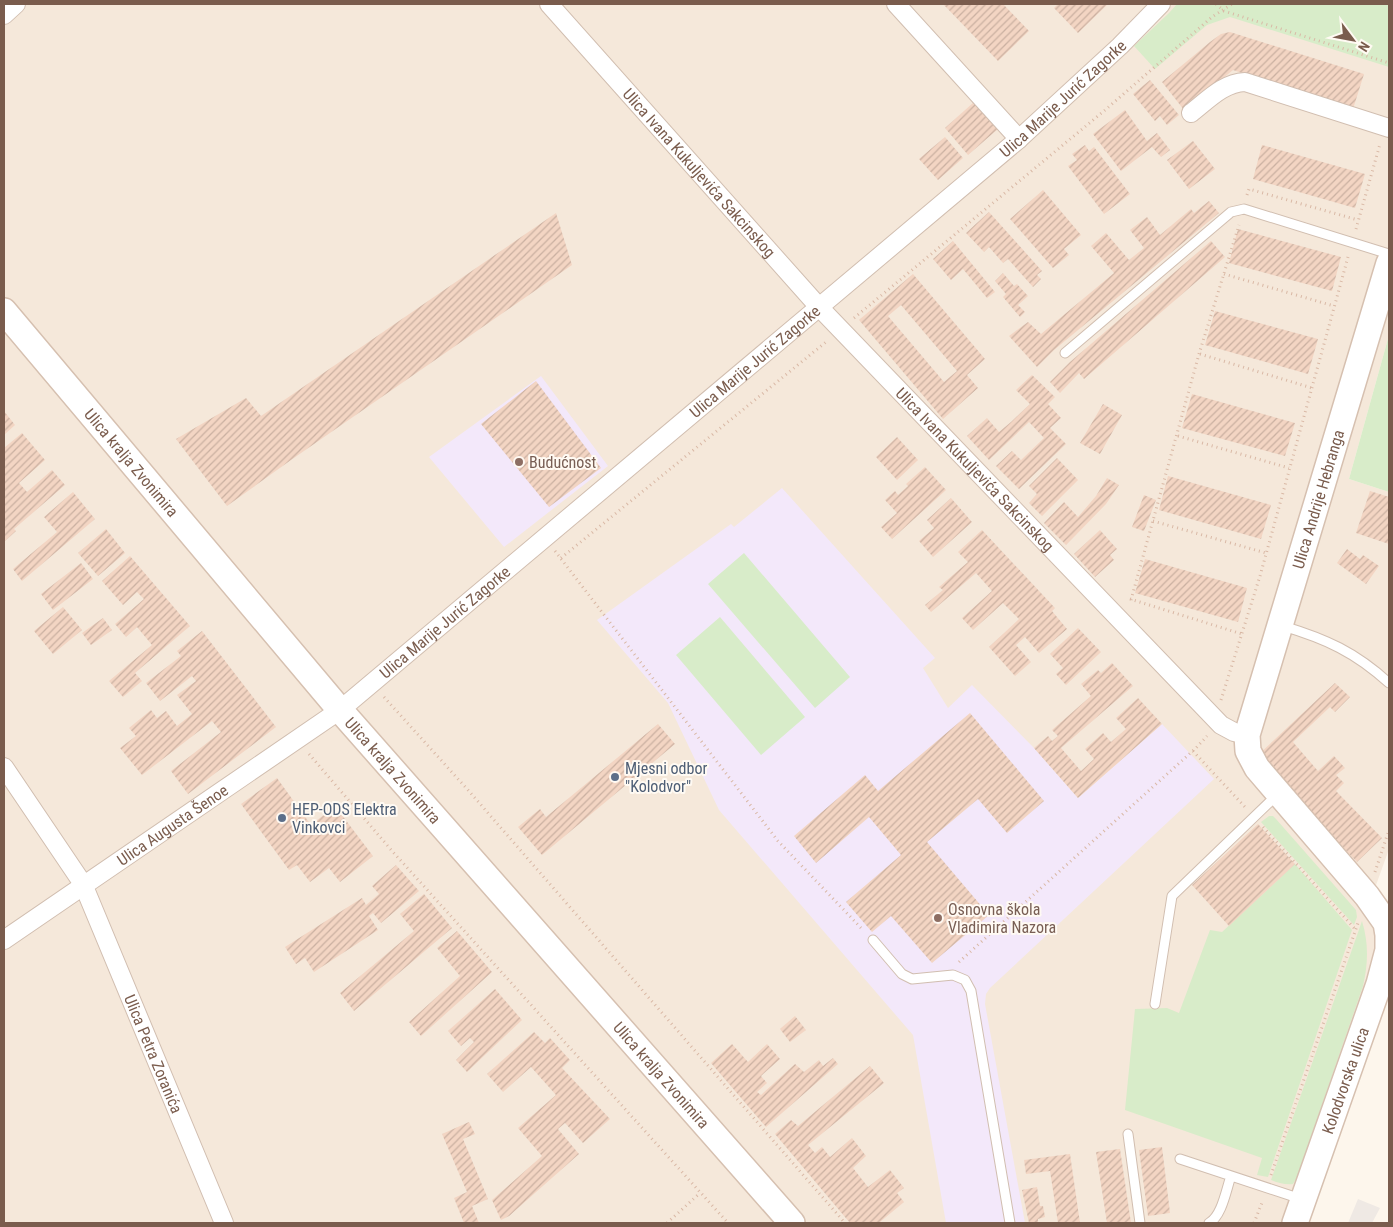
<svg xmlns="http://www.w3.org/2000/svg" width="1393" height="1227" font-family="'Roboto Condensed',sans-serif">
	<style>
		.residential { fill: #f5e8da }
		.industrial { fill: #efe9e4 }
		.education { fill: #f3e8fa }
		.green { fill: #d8ecc9 }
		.building { fill: url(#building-hatch); fill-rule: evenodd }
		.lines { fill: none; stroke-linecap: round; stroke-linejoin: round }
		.service-casing { stroke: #d1beb0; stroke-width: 11 }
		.minor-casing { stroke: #d1beb0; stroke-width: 20 }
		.secondary-casing { stroke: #d6c0b0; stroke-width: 28 }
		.path { stroke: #d9b8a5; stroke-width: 3; stroke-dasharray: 1 4; stroke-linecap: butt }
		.service { stroke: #fff; stroke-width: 9 }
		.minor { stroke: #fff; stroke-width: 18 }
		.secondary { stroke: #fff; stroke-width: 25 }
		.education-dot { fill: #8d6e63; stroke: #fffaf3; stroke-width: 2 }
		.service-dot { fill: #5c6f8a; stroke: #fffaf3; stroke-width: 2 }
		.labels { text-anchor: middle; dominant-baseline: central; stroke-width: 4; stroke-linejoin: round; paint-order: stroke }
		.street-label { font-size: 16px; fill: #7a5c4d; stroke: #fffaf3 }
		.education-label { font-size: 16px; fill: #785e54; stroke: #fffaf3; text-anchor: start }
		.service-label { font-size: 16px; fill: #4e5e75; stroke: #fffaf3; text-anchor: start }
	</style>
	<defs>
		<pattern id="building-hatch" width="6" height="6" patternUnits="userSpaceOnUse" patternTransform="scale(1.25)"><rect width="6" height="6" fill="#f3d5c3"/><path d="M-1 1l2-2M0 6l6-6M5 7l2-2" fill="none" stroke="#cab0a1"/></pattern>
	</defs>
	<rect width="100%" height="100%" fill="#fdf6ec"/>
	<!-- residential -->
	<path class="residential" d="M4 4H1389V335L1349 479 1389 492V849L1375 888 1389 910 1305 1223H4Z"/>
	<!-- industrial -->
	<path class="industrial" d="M1358 1199 1380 1208 1372 1223H1348Z"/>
	<!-- education -->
	<path class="education" d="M541 376 608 466 504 547 429 457Z
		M782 488 935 658 923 668 948 708 972 685 1034 748 1078 798 1162 724 1214 779 990 988 986 994 985 1004 1025 1223H946L913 1035 719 810 668 703 597 620 731 524 734 527Z"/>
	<!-- green -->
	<path class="green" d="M1177 4H1389V67L1230 17 1207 25 1155 69 1134 46 1169 13Z
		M1389 335V492L1349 479Z
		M744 553 850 677 815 708 708 584Z
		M720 617 805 717 761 755 676 655Z
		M1269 816H1273L1276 819 1356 910 1357 917 1354 925 1261 822Z
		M1295 864 1352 930 1268 1177 1257 1175 1262 1158 1125 1110 1135 1009 1167 1008 1179 1013 1210 930 1222 932Z
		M1362 921C1369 944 1368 964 1363 986L1297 1177 1293 1184C1286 1185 1278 1183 1271 1180Z"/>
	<!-- building -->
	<path class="building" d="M943 4H1003L1029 31 998 61Z
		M1058 4H1108L1078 33 1054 8Z
		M1230 32 1364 74 1353 109 1233 70 1184 110 1162 82 1210 42 1221 34Z
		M1150 80 1179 115 1167 125 1160 116 1155 121 1133 94Z
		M974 102 998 129 968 155 945 128Z
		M1125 110 1147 141 1157 133 1170 150 1161 157 1152 147 1121 171 1093 134Z
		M945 137 963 158 938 180 919 159Z
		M1193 141 1215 169 1189 189 1167 160Z
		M1085 145 1089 151 1094 147 1130 194 1104 214 1068 166 1077 160 1072 154Z
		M1262 145 1365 174 1355 208 1253 179Z
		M1043 190 1081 235 1064 249 1069 255 1053 268 1010 219Z
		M1209 201 1219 213 1054 350 1037 367 1009 336 1028 322 1041 334 1114 273 1091 246 1106 233 1129 260 1144 248 1130 230 1147 217 1160 235 1191 209 1194 213Z
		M989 212 1042 271 1037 275 1041 279 1033 287 1008 259 1003 263 989 247 984 252 966 233Z
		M556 213 572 265 291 460 227 506 176 439 246 398 261 416Z
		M1238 229 1341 257 1332 291 1229 263Z
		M953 241 995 292 987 298 963 269 951 280 933 259Z
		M1211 241 1225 257 1084 379 1079 373 1060 393 1050 382 1070 362Z
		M1003 273 1014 286 1017 284 1028 296 1018 305 1025 312 1020 317 1003 297 1006 294 995 281Z
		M913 274 985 359 967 375 978 388 943 419 859 320ZM901 305 957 371 944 382 888 316Z
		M1215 311 1318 339 1308 374 1205 345Z
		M1032 375 1055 397 1048 404 1061 418 1050 428 1066 444 1019 489 996 466 1012 451 1021 460 1044 438 1029 422 989 460 967 436 987 418 999 432 1011 422 1030 404 1016 390Z
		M536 381 601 468 549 507 481 424Z
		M1192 394 1295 423 1285 456 1182 428Z
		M1103 404 1122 415 1100 454 1080 443Z
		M4 411 15 425 4 435Z
		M22 433 45 460 19 483 27 492 52 470 65 485 14 529 16 531 4 542V448Z
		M897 437 918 460 897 480 876 457Z
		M1057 458 1078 480 1042 516 1029 503 1037 494 1029 486Z
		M925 467 946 490 892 539 881 527 897 513 885 500 895 491 898 495 908 486 906 484Z
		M1168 476 1271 505 1261 539 1159 510Z
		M1107 478 1119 485 1106 504 1066 545 1044 523 1064 502 1078 517 1096 496Z
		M1370 491 1389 497V544L1356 533Z
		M73 492 95 519 22 581 13 569 57 532 44 517Z
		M1144 495 1156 500 1144 531 1132 527Z
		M951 498 972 522 933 557 919 541 934 528 927 520Z
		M106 529 125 553 98 576 78 553Z
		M982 530 1055 608 1052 611 1067 629 1039 653 1025 637 1016 645 1031 662 1015 676 989 647 1019 619 1003 603 973 630 962 618 992 591 976 573 931 612 925 605 943 590 939 587 968 562 958 552Z
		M1100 530 1117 549 1110 555 1114 560 1095 577 1074 554Z
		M1347 549 1360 559 1363 555 1379 566 1366 584 1337 563Z
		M130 556 190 626 135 673 142 681 123 697 109 681 152 645 137 627 126 637 115 624 144 599 137 592 123 605 102 581Z
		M1145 559 1247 588 1238 622 1135 593Z
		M81 563 93 579 53 610 41 594Z
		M63 607 82 630 53 654 34 631Z
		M103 618 112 630 91 645 82 633Z
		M1078 628 1101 652 1066 685 1056 674 1063 668 1050 654Z
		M202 631 276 727 188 794 171 771 221 732 212 721 142 775 120 748 136 736 129 728 151 710 157 718 166 711 177 726 192 714 177 695 196 681 192 676 160 701 146 683 181 656 177 651Z
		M1112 663 1133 686 1061 748 1081 771 1094 759 1085 749 1103 733 1111 742 1126 729 1116 718 1138 698 1162 724 1078 798 1034 748 1048 736 1052 741 1058 736 1052 730 1091 696 1081 684 1098 670 1101 673Z
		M1335 683 1350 697 1335 712 1330 707 1293 742 1318 771 1334 756 1345 768 1336 775 1344 783 1336 791 1382 838 1357 862 1257 756Z
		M970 713 1044 801 1007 833 978 799 927 842 989 915 932 963 891 916 872 932 846 902 901 855 869 817 816 863 794 836 865 775 878 791Z
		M658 724 675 744 542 855 518 827 540 809 546 817Z
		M277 778 311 825 335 806 373 856 340 882 329 868 310 882 297 865 289 870 241 804Z
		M1258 824 1295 864 1229 926 1192 885Z
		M396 865 419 891 381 923 373 913 369 916 378 930 314 972 305 958 296 964 285 947 362 898 366 905 379 894 372 886Z
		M424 894 452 928 354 1011 340 993 414 931 400 914Z
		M457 931 492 972 421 1036 409 1022 460 976 437 948Z
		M495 989 522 1020 467 1072 456 1060 474 1042 470 1038 461 1046 448 1031Z
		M795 1016 806 1030 790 1042 780 1029Z
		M534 1032 545 1043 550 1038 570 1060 562 1068 610 1119 583 1143 565 1123 558 1129 579 1154 509 1216 501 1220 492 1200 542 1156 518 1128 556 1095 531 1067 503 1092 487 1074Z
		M732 1044 748 1062 767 1044 780 1059 761 1076 767 1083 757 1092 761 1095 795 1064 804 1072 819 1060 823 1066 833 1058 838 1064 766 1127 711 1063Z
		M870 1066 884 1083 808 1145 815 1153 822 1147 830 1157 852 1138 866 1156 853 1168 868 1187 890 1170 904 1188 897 1193 904 1202 880 1222 881 1223H850L775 1134 791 1120 798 1126Z
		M469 1122 475 1134 463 1139 488 1199 472 1206 479 1223H464L454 1198 467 1192 442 1134Z
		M1162 1147 1170 1213 1148 1216 1139 1150Z
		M1120 1149 1131 1223H1107L1096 1152Z
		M1070 1154 1080 1223H1058L1050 1171 1026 1174 1024 1160Z
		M1037 1187 1040 1206H1043L1045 1217 1038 1219V1222L1029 1223 1022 1190Z"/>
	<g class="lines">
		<defs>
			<path id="service" d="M1065 353 1231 212 1244 209 1389 254
				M1283 626C1326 639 1355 652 1389 683
				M873 940 902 974 912 979 953 975 965 980 971 991 1010 1223
				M1155 1004 1172 896 1279 793
				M1128 1134 1140 1223
				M1180 1159 1301 1199
				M1209 1223C1222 1216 1226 1190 1231 1176"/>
			<g id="minor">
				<path id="s1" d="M549 4 819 307 1221 725 1234 732 1247 735"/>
				<path d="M896 4 1019 139"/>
				<path d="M4 15 16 4"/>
				<path d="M1191 113C1208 100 1223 83 1245 82L1389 128"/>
				<path id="s2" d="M4 767 83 884 224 1223"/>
				<path id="s3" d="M4 940 340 710 1019 139 1120 46 1161 4"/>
			</g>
			<g id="secondary">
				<path id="s4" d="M4 311 340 710 792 1223"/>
				<path id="s5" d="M1295 1223 1379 984 1388 950V935L1386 923 1367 896 1257 768 1248 751 1247 735 1389 263"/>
			</g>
		</defs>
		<!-- service casing -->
		<use href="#service" class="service-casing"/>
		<!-- minor casing -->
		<use href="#minor" class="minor-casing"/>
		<!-- secondary casing -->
		<use href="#secondary" class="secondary-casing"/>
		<!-- path -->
		<path class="path" d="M1216 4 1224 11 1389 63
			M1247 195 1249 189 1358 220
			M1356 229 1380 144
			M1224 274 1334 306
			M854 318 1104 111 1212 17 1232 4
			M1200 354 1312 388
			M1178 436 1289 468
			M1153 521 1266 553
			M555 551 778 841 863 930
			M561 558 826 342
			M1130 599 1242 634
			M1131 600 1199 354 1239 225
			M384 697 468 790 845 1223
			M1221 700 1260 576 1348 257
			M1193 751 1245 807
			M309 754 393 852 728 1223
			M1263 827 1355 929
			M1375 872 1389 830
			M959 962 1196 748 1207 736
			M1271 1175 1358 923
			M667 1223 700 1193
			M1254 1223 1263 1200"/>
		<!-- service -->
		<use href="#service" class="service"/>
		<!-- minor -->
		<use href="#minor" class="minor"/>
		<!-- secondary -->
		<use href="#secondary" class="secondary"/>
	</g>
	<!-- markers -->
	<g class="education-dot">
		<circle cx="519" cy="462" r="5"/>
		<circle cx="938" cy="918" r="5"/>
	</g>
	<g class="service-dot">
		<circle cx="615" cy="777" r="5"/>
		<circle cx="282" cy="818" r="5"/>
	</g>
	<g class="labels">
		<!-- street labels -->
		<g class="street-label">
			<text stroke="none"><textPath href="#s3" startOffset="1354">Ulica Marije Jurić Zagorke</textPath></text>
			<text stroke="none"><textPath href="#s1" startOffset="226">Ulica Ivana Kukuljevića Sakcinskog</textPath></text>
			<text stroke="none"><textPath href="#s3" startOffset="949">Ulica Marije Jurić Zagorke</textPath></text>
			<text stroke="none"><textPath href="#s4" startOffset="198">Ulica kralja Zvonimira</textPath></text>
			<text stroke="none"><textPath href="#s1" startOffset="631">Ulica Ivana Kukuljevića Sakcinskog</textPath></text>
			<text stroke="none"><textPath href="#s5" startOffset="799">Ulica Andrije Hebranga</textPath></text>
			<text stroke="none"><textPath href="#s3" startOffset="544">Ulica Marije Jurić Zagorke</textPath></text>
			<text stroke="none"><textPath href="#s4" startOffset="602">Ulica kralja Zvonimira</textPath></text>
			<text stroke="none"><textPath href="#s3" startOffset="204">Ulica Augusta Šenoe</textPath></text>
			<text stroke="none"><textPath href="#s2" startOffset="325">Ulica Petra Zoranića</textPath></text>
			<text stroke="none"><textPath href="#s4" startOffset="1008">Ulica kralja Zvonimira</textPath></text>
			<text stroke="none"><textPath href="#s5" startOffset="151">Kolodvorska ulica</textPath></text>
		</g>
		<!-- education labels -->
		<g class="education-label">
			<text x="529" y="462">Budućnost</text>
			<text x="948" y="909">Osnovna škola<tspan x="948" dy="18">Vladimira Nazora</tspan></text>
		</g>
		<!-- service labels -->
		<g class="service-label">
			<text x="625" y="768">Mjesni odbor<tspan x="625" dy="18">"Kolodvor"</tspan></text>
			<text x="292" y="809">HEP-ODS Elektra<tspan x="292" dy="18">Vinkovci</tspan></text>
		</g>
	</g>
	<!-- border -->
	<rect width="1393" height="1227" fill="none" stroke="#7a5c4d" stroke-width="10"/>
	<!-- north arrow -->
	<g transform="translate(1353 40) rotate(122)" stroke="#fffaf3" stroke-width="4" paint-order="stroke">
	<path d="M0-4L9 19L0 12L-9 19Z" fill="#7a5c4d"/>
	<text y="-8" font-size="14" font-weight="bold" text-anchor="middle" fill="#7a5c4d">N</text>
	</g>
</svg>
